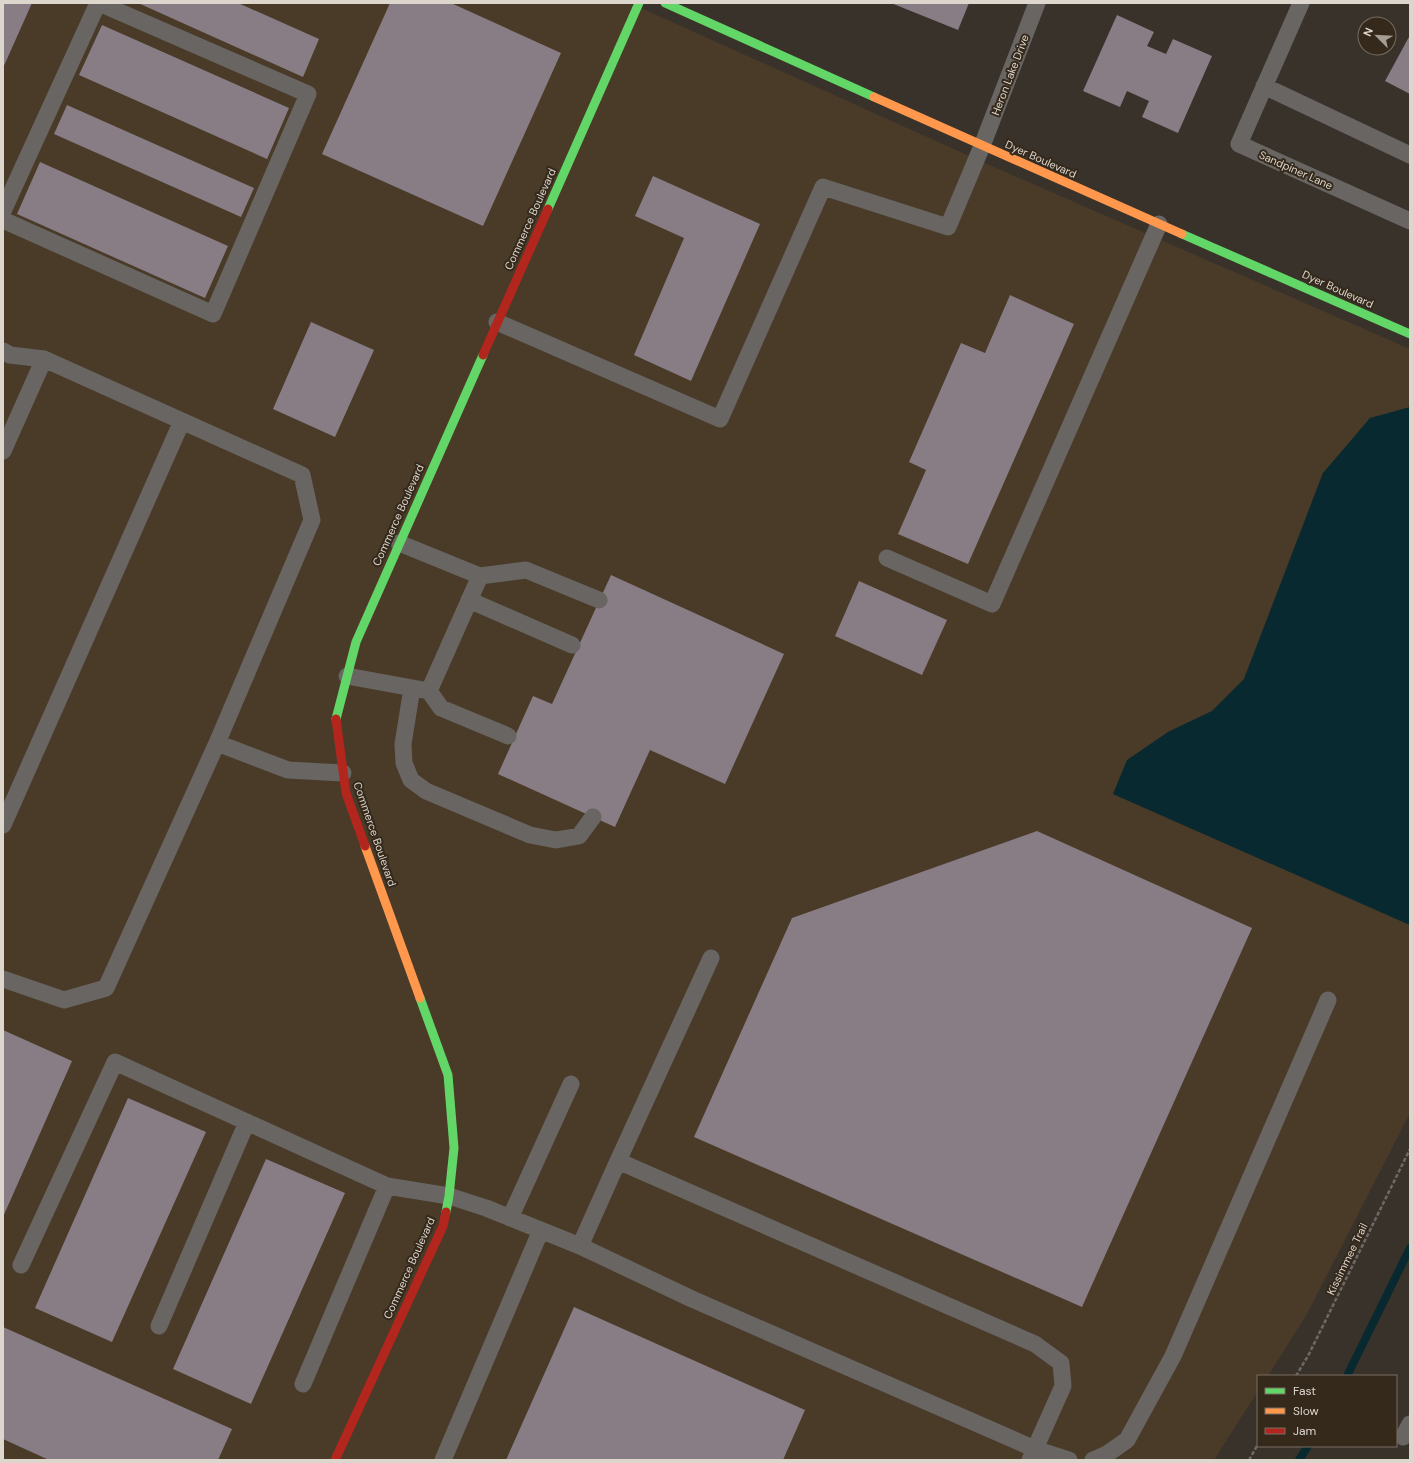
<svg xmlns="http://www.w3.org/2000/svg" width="1413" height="1463" font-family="'DM Sans',sans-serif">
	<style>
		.built { fill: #493b28 }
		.water { fill: #08292f }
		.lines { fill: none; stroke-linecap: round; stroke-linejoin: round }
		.stream { stroke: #08292f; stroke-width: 8 }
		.building { fill: #887c85 }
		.path { stroke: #6d6966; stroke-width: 2.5; stroke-dasharray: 4 2; stroke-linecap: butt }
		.lane { stroke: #686562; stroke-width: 17 }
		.fast { stroke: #63d668; stroke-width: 9 }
		.slow { stroke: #ff974d; stroke-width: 9 }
		.jam { stroke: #b3261e; stroke-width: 9 }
		.labels { text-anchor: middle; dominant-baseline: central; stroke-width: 4; stroke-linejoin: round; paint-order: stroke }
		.street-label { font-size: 11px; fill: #ddd6cd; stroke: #34291b }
	</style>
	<rect width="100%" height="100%" fill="#39322b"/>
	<!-- built -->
	<path class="built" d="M3 3H630L976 159 1410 349V407L1323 473 1244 679 1212 711 1168 732 1113 794 1410 925V1113L1307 1314 1268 1376H1258V1391L1214 1460H3Z"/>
	<!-- water -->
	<path class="water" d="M1410 407V925L1113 794 1127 760 1168 732 1212 711 1244 679 1323 473 1370 418Z"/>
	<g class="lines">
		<!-- stream -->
		<path class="stream" d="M1347 1376 1410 1248
			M1299 1460 1308 1446"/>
	</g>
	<!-- building -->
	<path class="building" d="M3 3H32L3 68Z
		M138 3H238L319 39 303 77Z
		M390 3H451L561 53 483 226 322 154Z
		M891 3H969L958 30Z
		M1117 15 1154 32 1147 46 1166 54 1173 39 1212 56 1178 133 1142 117 1149 101 1127 91 1120 107 1083 91Z
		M102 25 289 108 267 159 79 75Z
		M1410 35V94L1385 81Z
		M67 105 254 188 241 217 54 134Z
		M40 162 228 246 205 298 17 214Z
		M653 176 760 224 691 381 634 355 684 238 635 216Z
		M1010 295 1074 324 968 564 898 534 926 470 909 462 961 343 985 353Z
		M311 322 374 350 335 437 273 409Z
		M611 575 784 654 725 784 650 750 615 827 498 774 533 696 552 704Z
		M859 581 947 620 922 675 835 636Z
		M1037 831 1252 928 1082 1307 694 1137 792 918Z
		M3 1030 72 1061 3 1217Z
		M128 1098 206 1132 112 1342 35 1308Z
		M266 1159 345 1193 251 1404 173 1369Z
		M574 1307 805 1410 783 1460H506Z
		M3 1327 232 1429 218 1460H49L3 1439Z"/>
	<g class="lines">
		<!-- path -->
		<path class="path" d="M1296 1376 1309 1354 1410 1149
			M1249 1460 1258 1444"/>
		<!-- lane -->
		<path class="lane" d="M1301 3 1239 144 1410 221
			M1264 86 1410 155
			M3 211 98 3
			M3 220 213 314 308 94 99 3
			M497 322 720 419 823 187 948 227 982 146 1037 3
			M3 351 10 355 44 359 302 475 312 520 217 743 288 770 343 773
			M3 451 44 359
			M887 558 992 604 1159 224
			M480 576 526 570 599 600
			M469 600 572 645
			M347 676 429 691 480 576 399 543
			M412 688 403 744 404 763 411 780 426 791 530 835 556 840 579 836 593 817
			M429 691 441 708 508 736
			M3 825 182 421
			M3 979 64 1000 106 988 217 743
			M618 1161 711 958
			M510 1218 571 1084
			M580 1246 692 1299 1035 1449 1069 1460
			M21 1265 115 1062 387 1186 449 1196 486 1208 580 1246 618 1161 1035 1344 1061 1363 1063 1386 1030 1460
			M159 1326 247 1122
			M303 1384 387 1186
			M1403 1437 1410 1424
			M443 1460 541 1230
			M1093 1460 1107 1454 1127 1440 1173 1356 1328 1000"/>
		<!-- fast -->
		<path class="fast" d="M665 3 874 97
			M548 209 639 3
			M1182 234 1410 334
			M336 719 356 642 483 355
			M420 998 448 1075 454 1148 449 1196 446 1212"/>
		<!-- slow -->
		<path class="slow" d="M874 97 1182 234
			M365 846 420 998"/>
		<!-- jam -->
		<path class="jam" d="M483 355 548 209
			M336 719 346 793 365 846
			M335 1460 443 1226 446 1212"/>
	</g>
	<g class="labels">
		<!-- street labels -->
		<g class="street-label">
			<text transform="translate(1010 75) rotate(-69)">Heron Lake Drive</text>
			<text transform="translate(1041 159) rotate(24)">Dyer Boulevard</text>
			<text transform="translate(1296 170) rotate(24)">Sandpiner Lane</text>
			<text transform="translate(530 219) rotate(-66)">Commerce Boulevard</text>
			<text transform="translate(1338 289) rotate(24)">Dyer Boulevard</text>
			<text transform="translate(398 515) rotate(-66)">Commerce Boulevard</text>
			<text transform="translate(375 834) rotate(71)">Commerce Boulevard</text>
			<text transform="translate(1347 1259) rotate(-64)">Kissimmee Trail</text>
			<text transform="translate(409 1268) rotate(-66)">Commerce Boulevard</text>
		</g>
	</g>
	<!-- border -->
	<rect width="1413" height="1463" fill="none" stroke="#ddd6cd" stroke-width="8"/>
	<!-- legend -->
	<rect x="1257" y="1375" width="140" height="72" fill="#34291b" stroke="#786e62"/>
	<rect x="1265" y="1388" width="20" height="6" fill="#63d668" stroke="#786e62"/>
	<text x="1293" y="1395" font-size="12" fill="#ddd6cd">Fast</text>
	<rect x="1265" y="1408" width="20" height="6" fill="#ff974d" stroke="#786e62"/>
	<text x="1293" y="1415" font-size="12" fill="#ddd6cd">Slow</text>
	<rect x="1265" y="1428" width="20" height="6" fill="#b3261e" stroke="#786e62"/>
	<text x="1293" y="1435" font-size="12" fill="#ddd6cd">Jam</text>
	<!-- north arrow -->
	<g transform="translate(1377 36) rotate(294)"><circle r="19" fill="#34291b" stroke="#786e62"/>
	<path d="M0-3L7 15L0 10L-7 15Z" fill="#a49d94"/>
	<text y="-6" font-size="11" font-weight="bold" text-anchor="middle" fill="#ddd6cd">N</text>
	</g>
</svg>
